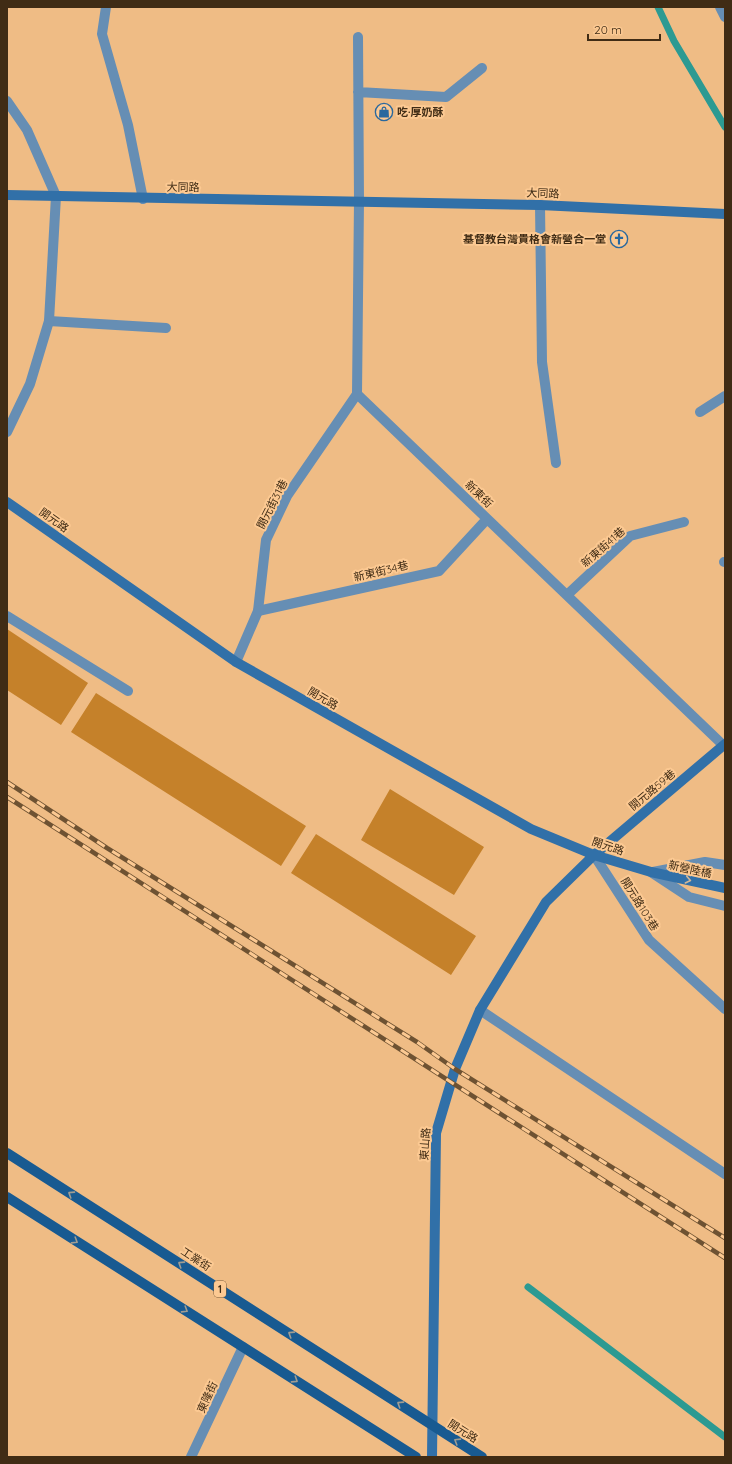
<svg xmlns="http://www.w3.org/2000/svg" width="732" height="1464" font-family="Quicksand,'Noto Sans TC',sans-serif">
	<style>
		.lines { fill: none; stroke-linecap: round; stroke-linejoin: round }
		.stream { stroke: #2c9a92; stroke-width: 7 }
		.building { fill: #c5812a }
		.lane { stroke: #668eb4; stroke-width: 10 }
		.street { stroke: #668eb4; stroke-width: 10 }
		.secondary { stroke: #3170a8; stroke-width: 10 }
		.primary { stroke: #185a91; stroke-width: 10 }
		.rail-casing { stroke: #6e5232; stroke-width: 4.5 }
		.rail { stroke: #fcc992; stroke-width: 3; stroke-dasharray: 9; stroke-linecap: butt }
		.oneway { stroke: #d3b796 }
		.oneway2 { stroke: #a19d92 }
		.labels { text-anchor: middle; dominant-baseline: central; stroke-width: 4; stroke-linejoin: round; paint-order: stroke }
		.shield { fill: #fcc992; stroke: #785b3a; stroke-width: 1 }
		.shield-label { font-size: 10px; font-weight: bold; fill: #402c15 }
		.poi-label { font-size: 11px; font-weight: bold; fill: #402c15; stroke: #fcc992; text-anchor: start }
		.street-label { font-size: 11px; fill: #402c15; stroke: #fcc992 }
	</style>
	<rect width="100%" height="100%" fill="#efbc85"/>
	<g class="lines">
		<!-- stream -->
		<path class="stream" d="M658 7 674 41 725 127
			M528 1287 725 1437"/>
	</g>
	<!-- building -->
	<path class="building" d="M7 629 88 683 61 725 7 690Z
		M96 693 306 826 281 866 71 732Z
		M390 789 484 847 454 895 361 840Z
		M316 834 476 936 451 975 291 873Z"/>
	<g class="lines">
		<!-- lane -->
		<path class="lane" d="M106 7 102 34 128 125 143 199
			M358 37 359 201
			M358 92 446 97 482 68
			M49 321 166 328
			M7 616 128 691
			M236 662 258 611 266 540 287 496 357 394
			M653 872 705 862 725 865
			M480 1010 725 1174"/>
		<!-- street -->
		<path class="street" d="M720 7 725 17
			M7 101 27 130 56 196 49 321 30 384 7 432
			M359 201 357 394 723 745
			M540 205 542 362 556 463
			M700 412 725 396
			M724 562H725
			M567 595 630 536 684 522
			M258 611 439 571 487 519
			M594 855 649 940 725 1009
			M651 872 689 897 725 906
			M191 1457 243 1347"/>
		<!-- secondary -->
		<path class="secondary" d="M7 195 540 205 725 214
			M7 502 236 662 531 829 594 855 651 872 725 888
			M432 1457 436 1133 455 1069 480 1010 546 902 594 855 725 744"/>
		<!-- primary -->
		<path class="primary" d="M7 1153 482 1457
			M7 1197 416 1457"/>
		<defs>
			<path id="rail" d="M7 782 107 848 417 1042 455 1069 725 1238
				M7 797 725 1258"/>
		</defs>
		<!-- rail casing -->
		<use href="#rail" class="rail-casing"/>
		<!-- rail -->
		<use href="#rail" class="rail"/>
	</g>
	<!-- one-way arrows -->
	<defs><path id="oneway-chevron" d="M-2-3.5L2.5 0L-2 3.5" fill="none" stroke-width="1.6" stroke-linecap="round" stroke-linejoin="round"/></defs>
	<use class="oneway" href="#oneway-chevron" transform="translate(688 880) rotate(12)"/>
	<g class="oneway2">
		<use href="#oneway-chevron" transform="translate(71 1194) rotate(-147)"/>
		<use href="#oneway-chevron" transform="translate(75 1241) rotate(32)"/>
		<use href="#oneway-chevron" transform="translate(181 1264) rotate(-147)"/>
		<use href="#oneway-chevron" transform="translate(185 1310) rotate(32)"/>
		<use href="#oneway-chevron" transform="translate(291 1334) rotate(-147)"/>
		<use href="#oneway-chevron" transform="translate(295 1380) rotate(33)"/>
		<use href="#oneway-chevron" transform="translate(400 1404) rotate(-147)"/>
		<use href="#oneway-chevron" transform="translate(457 1441) rotate(-148)"/>
	</g>
	<!-- icons -->
	<defs>
		<symbol id="shop-ring" viewBox="-11 -11 22 22"><circle r="9.5" fill="#fcc992" stroke="#29689e" stroke-width="1.5"/><path d="M-5-2.5h2.3a2.7 3.5 0 0 1 5.4 0H5L5.5 6h-11ZM-1.5-2.5h3a1.5 2.3 0 0 0-3 0Z" fill="#29689e"/></symbol>
		<symbol id="church-ring" viewBox="-11 -11 22 22"><circle r="9.5" fill="#fcc992" stroke="#29689e" stroke-width="1.5"/><path d="M-1.2-6h2.4v3.5h3.3v2.4h-3.3V6h-2.4V-.1h-3.3v-2.4h3.3Z" fill="#29689e"/></symbol>
	</defs>
	<g fill-rule="evenodd">
		<use href="#shop-ring" x="374" y="102" width="20" height="20"/>
		<use href="#church-ring" x="609" y="229" width="20" height="20"/>
	</g>
	<g class="labels">
		<!-- shield labels -->
		<rect class="shield" x="214" y="1281" width="12" height="16" rx="3"/>
		<g class="shield-label">
			<text x="220" y="1289">1</text>
		</g>
		<!-- poi labels -->
		<g class="poi-label">
			<text x="397" y="112">吃·厚奶酥</text>
			<text x="606" y="239" text-anchor="end">基督教台灣貴格會新營合一堂</text>
		</g>
		<!-- street labels -->
		<g class="street-label">
			<text transform="translate(183 187) rotate(1)">大同路</text>
			<text transform="translate(543 193) rotate(2)">大同路</text>
			<text transform="translate(479 494) rotate(44)">新東街</text>
			<text transform="translate(272 504) rotate(-63)">開元街31巷</text>
			<text transform="translate(54 520) rotate(35)">開元路</text>
			<text transform="translate(603 547) rotate(-41)">新東街41巷</text>
			<text transform="translate(381 571) rotate(-13)">新東街34巷</text>
			<text transform="translate(323 698) rotate(30)">開元路</text>
			<text transform="translate(652 790) rotate(-40)">開元路59巷</text>
			<text transform="translate(608 846) rotate(19)">開元路</text>
			<text transform="translate(690 869) rotate(12)">新營陸橋</text>
			<text transform="translate(640 904) rotate(58)">開元路103巷</text>
			<text transform="translate(425 1144) rotate(-86)">東山路</text>
			<text transform="translate(196 1259) rotate(33)">工業街</text>
			<text transform="translate(207 1397) rotate(-65)">東隆街</text>
			<text transform="translate(463 1431) rotate(32)">開元路</text>
		</g>
	</g>
	<!-- border -->
	<rect width="732" height="1464" fill="none" stroke="#402c15" stroke-width="16"/>
	<!-- scale -->
	<path d="M588 34v6h72v-6" fill="none" stroke="#402c15" stroke-width="2"/>
	<text x="594" y="34" font-size="12" fill="#402c15" stroke="#fcc992" stroke-width="3" paint-order="stroke">20 m</text>
</svg>
